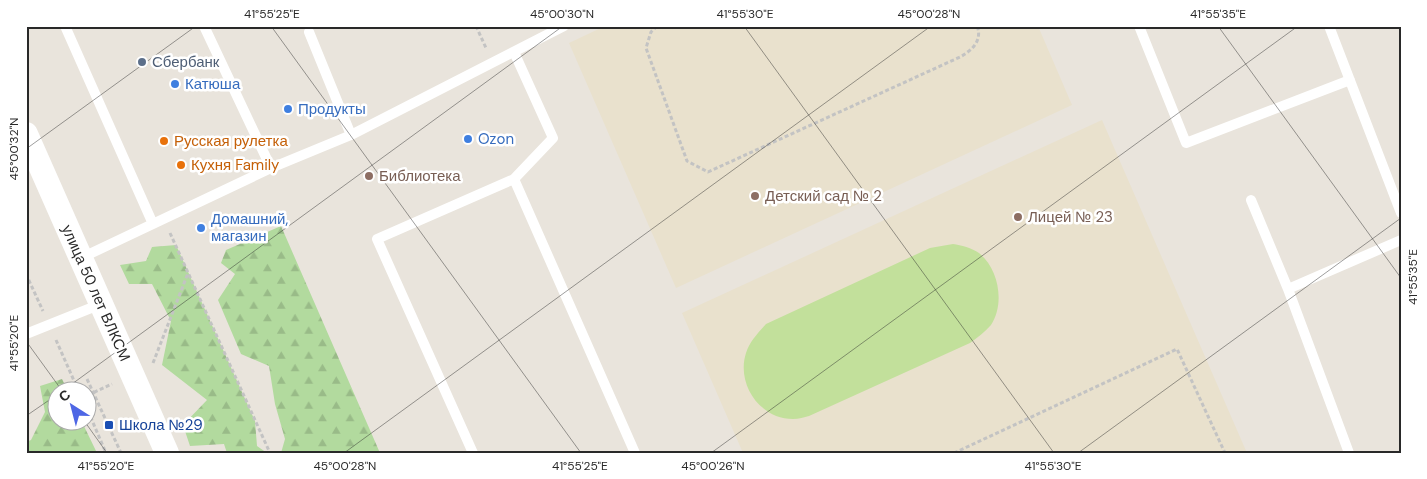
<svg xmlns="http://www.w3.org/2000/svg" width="1427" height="479" font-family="'DM Sans',sans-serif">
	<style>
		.education { fill: #e9e1cd }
		.forest { fill: url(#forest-firs) }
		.pitch { fill: #c2e09b }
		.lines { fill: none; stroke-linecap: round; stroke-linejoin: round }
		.path { stroke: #c3c3c3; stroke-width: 3; stroke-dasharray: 4 2.5; stroke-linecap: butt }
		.service { stroke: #fff; stroke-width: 10 }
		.tertiary { stroke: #fff; stroke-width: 24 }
		.ticks { fill: none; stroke: #292929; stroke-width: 1; stroke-opacity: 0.45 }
		.service-dot { fill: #5c6f8a; stroke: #fff; stroke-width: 2 }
		.shop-dot { fill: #3f7fe0; stroke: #fff; stroke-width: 2 }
		.food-dot { fill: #e8710a; stroke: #fff; stroke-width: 2 }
		.education-dot { fill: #8d6e63; stroke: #fff; stroke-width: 2 }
		.transit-dot { fill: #1a4fb4; stroke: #fff; stroke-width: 2 }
		.labels { text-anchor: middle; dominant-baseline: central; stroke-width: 5; stroke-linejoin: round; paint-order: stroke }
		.service-label { font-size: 15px; fill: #4e5e75; stroke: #fff; text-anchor: start }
		.shop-label { font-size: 15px; fill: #366cbe; stroke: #fff; text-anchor: start }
		.food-label { font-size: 15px; fill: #c56008; stroke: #fff; text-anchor: start }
		.education-label { font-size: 15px; fill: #785e54; stroke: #fff; text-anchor: start }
		.street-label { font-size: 15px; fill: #292929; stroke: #fff }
		.transit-label { font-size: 15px; fill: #164399; stroke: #fff; text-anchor: start }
		.neatline { fill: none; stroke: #292929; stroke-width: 2 }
		.ticks-label { font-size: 12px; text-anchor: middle; fill: #292929 }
	</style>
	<defs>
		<pattern id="forest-firs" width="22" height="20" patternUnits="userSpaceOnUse" patternTransform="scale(1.25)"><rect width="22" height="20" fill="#b2da9e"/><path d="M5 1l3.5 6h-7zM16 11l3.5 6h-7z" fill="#9b8"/></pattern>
	</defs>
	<rect width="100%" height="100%" fill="#e9e4dc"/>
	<!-- education -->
	<path class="education" d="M605 26H1038L1072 105 676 288 569 43Z
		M1102 120 1247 453H743L682 313Z"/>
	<!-- forest -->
	<path class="forest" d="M281 226 380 453H281L285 439 275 404 269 366 241 354 218 300 235 274 221 263 226 250Z
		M176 245 255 421 257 446 267 453H227L224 444 190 446 183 425 207 400 162 365 171 321 152 284H129L120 265 146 261 152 247Z
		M62 379 68 391 58 392V422H82L97 453H26V442L31 440 45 412 40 386Z"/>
	<!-- pitch -->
	<path class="pitch" d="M953 244C961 245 972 248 979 253 999 269 1005 304 991 325 985 332 977 338 970 343L809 416C804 417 799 419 793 419 760 419 736 384 746 353 750 341 758 333 766 324L930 248Z"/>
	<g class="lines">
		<!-- path -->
		<path class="path" d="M476 26 486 48
			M657 26 651 32 646 48 687 161 708 172 960 57C971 51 983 41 977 26
			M170 233 270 453
			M26 274 43 311
			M56 340 79 392
			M153 363 188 273
			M87 379 121 453
			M88 395 112 384
			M88 411 106 453
			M954 453 1177 349 1225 453"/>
		<!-- service -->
		<path class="service" d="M65 26 153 224
			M204 26 271 168
			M1139 26 1186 143 1350 80
			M1329 26 1401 213
			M309 32 351 135
			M514 179 635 453
			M1251 200 1288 289 1349 453
			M81 258 271 168 351 135 564 26
			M1288 289 1401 240
			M26 334 101 304
			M473 453 377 239 514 179 553 138 514 52"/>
		<!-- tertiary -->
		<path class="tertiary" d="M26 134 167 453"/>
	</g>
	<!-- ticks -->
	<path class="ticks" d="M271 26 581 453M744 26 1054 453M1218 26 1401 278M26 149 196 26M26 341 63 392M61 392 563 26M26 416 58 394M85 422 107 453M344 453 931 26M711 453 1298 26M1078 453 1401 218"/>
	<!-- markers -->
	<circle class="service-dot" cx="142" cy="62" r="5"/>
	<g class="shop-dot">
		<circle cx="175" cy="84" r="5"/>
		<circle cx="288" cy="109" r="5"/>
		<circle cx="468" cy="139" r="5"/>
		<circle cx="201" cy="228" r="5"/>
	</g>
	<g class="food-dot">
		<circle cx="164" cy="141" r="5"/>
		<circle cx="181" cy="165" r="5"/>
	</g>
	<g class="education-dot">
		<circle cx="369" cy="176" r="5"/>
		<circle cx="755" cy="196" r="5"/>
		<circle cx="1018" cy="217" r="5"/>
	</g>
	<rect class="transit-dot" x="104" y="420" width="10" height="10" rx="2.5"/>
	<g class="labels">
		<!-- service labels -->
		<g class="service-label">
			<text x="152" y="62">Сбербанк</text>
		</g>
		<!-- shop labels -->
		<g class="shop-label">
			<text x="185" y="84">Катюша</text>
			<text x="298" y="109">Продукты</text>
			<text x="478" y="139">Ozon</text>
			<text x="211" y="219">Домашний,<tspan x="211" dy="17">магазин</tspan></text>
		</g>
		<!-- food labels -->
		<g class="food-label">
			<text x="174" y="141">Русская рулетка</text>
			<text x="191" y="165">Кухня Family</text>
		</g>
		<!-- education labels -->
		<g class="education-label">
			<text x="379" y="176">Библиотека</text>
			<text x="765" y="196">Детский сад № 2</text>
			<text x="1028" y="217">Лицей № 23</text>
		</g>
		<!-- street labels -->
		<g class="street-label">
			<text transform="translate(96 293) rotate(66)">улица 50 лет ВЛКСМ</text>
		</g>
		<!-- transit labels -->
		<g class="transit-label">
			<text x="119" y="425">Школа №29</text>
		</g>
	</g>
	<!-- border -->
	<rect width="1427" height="479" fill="none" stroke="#ffffff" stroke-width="55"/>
	<!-- north arrow -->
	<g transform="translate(72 406) rotate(324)"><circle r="24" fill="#ffffff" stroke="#a9a9a9"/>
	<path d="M0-4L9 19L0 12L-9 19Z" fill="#4e67e5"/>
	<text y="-8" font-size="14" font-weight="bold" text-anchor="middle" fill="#292929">С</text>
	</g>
	<rect x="28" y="28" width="1372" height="424" class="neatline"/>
	<g class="ticks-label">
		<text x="272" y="18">41°55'25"E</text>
		<text x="562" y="18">45°00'30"N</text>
		<text x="745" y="18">41°55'30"E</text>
		<text x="929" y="18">45°00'28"N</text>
		<text x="1218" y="18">41°55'35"E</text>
		<text transform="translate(14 149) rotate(-90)" y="4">45°00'32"N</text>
		<text transform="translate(1413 277) rotate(-90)" y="4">41°55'35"E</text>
		<text transform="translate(14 343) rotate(-90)" y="4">41°55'20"E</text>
		<text x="106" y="470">41°55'20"E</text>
		<text x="345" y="470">45°00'28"N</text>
		<text x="580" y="470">41°55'25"E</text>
		<text x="713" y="470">45°00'26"N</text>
		<text x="1053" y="470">41°55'30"E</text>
	</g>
</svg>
